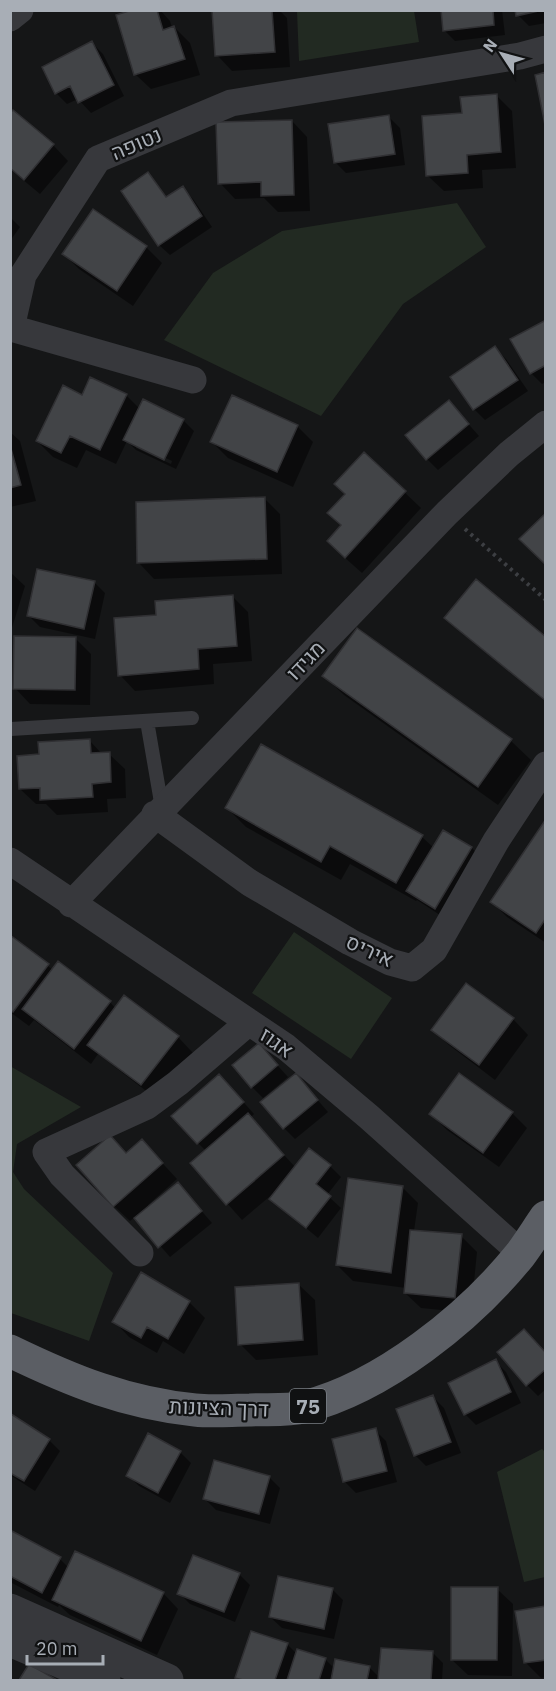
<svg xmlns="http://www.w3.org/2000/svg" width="556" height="1691" font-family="'IBM Plex Sans',Heebo,sans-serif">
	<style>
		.green { fill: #222a22 }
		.shadow { fill: #0007; fill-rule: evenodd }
		.building { fill: #424447; stroke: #303033; stroke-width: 1.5 }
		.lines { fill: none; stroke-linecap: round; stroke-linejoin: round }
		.path { stroke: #3d3f43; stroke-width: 4; stroke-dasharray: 3 4.5; stroke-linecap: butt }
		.service { stroke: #37383c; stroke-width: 14 }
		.minor { stroke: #37383c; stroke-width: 27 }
		.tertiary { stroke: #37383c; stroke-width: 33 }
		.trunk { stroke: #5b5e64; stroke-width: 33 }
		.labels { text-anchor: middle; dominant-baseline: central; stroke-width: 4.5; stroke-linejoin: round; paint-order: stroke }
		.shield { fill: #101112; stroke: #7a7f85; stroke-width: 1.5 }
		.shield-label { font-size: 20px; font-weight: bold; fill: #a8aeb6 }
		.street-label { font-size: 21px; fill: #a8aeb6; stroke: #101112 }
	</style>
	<rect width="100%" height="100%" fill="#151617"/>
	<!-- green -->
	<path class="green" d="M297 11H414L419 42 299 61Z
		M457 203 486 247 403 304 321 416 164 340 213 273 282 231Z
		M294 932 392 998 351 1059 252 993Z
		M10 1066 81 1107 17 1144 13 1172 24 1189 113 1273 89 1341 11 1313Z
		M542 1449 546 1453 545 1577 524 1582 497 1472Z"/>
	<!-- shadow -->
	<path class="shadow" d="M137 10H160L170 21 172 28 174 27 190 43 200 75 151 89 135 74Z
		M214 10H279L287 18 290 67 232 71 217 55Z
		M442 10H502L505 35 455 41 444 30Z
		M517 10H546V23L529 26 518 15Z
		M92 43 103 54 124 96 91 113 78 99 67 104 56 93Z
		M496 95 512 111 516 168 482 170 483 188 444 191 428 176 463 114Z
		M10 116 53 145 68 161 40 194 10 169Z
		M389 117 400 128 405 165 346 173 335 162Z
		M292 121 307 137 310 211 278 212 264 198 235 199 220 183Z
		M148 174 168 198 182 188 193 199 212 227 170 255 159 245Z
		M93 211 146 247 162 263 133 306 79 269 64 254Z
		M10 217 20 227 10 241Z
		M546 322V382L542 384 531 373Z
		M495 348 506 359 528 391 485 420 474 409 453 377Z
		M126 395 140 409 144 401 183 420 194 431 176 469 136 450 127 441 116 464 86 450 77 468 53 457 37 441 82 397ZM136 444 172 461 171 464 136 448Z
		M449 402 479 436 438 470 427 459Z
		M297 426 313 442 293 487 228 458 212 442Z
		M10 432 20 441 36 501 10 507Z
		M364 454 421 508 362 573 344 557 342 526 347 494Z
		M264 498 280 514 282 574 154 579 139 563Z
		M10 572 25 586 10 634Z
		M94 582 105 593 95 639 40 627 29 616Z
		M233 597 248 612 252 661 213 664 214 684 135 691 120 675 158 616Z
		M446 618 546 639V702L462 633Z
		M357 630 511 741 531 760 498 805 344 695 324 676Z
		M76 639 91 654 90 705 30 704 15 688Z
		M90 741 102 754H109L125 769 126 798 107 799 108 812 57 815 46 804H36L20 789 40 756Z
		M262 746 422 837 434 848 444 832 472 848 482 859 446 919 417 900 416 901 350 864 341 880 246 827 227 808Z
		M546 822V943L507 917 492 902Z
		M10 937 53 970 110 1002 116 1009 178 1037 193 1053 158 1100 98 1054 91 1064 34 1020 29 1026 10 1012Z
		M513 1019 528 1035 495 1080 449 1045 433 1030Z
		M259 1045 288 1077 263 1098 252 1087Z
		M296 1075 328 1112 295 1139 284 1128Z
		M230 1087 254 1114 250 1118 296 1168 330 1166 341 1177 327 1195 341 1208 318 1238 271 1199 275 1192 242 1220 192 1164 206 1151 198 1143Z
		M512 1113 527 1128 499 1167 447 1130 431 1114Z
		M142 1141 177 1179 148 1205 150 1207 178 1184 212 1223 170 1257 135 1217 130 1221 114 1206 127 1155Z
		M402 1187 418 1203 414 1231 461 1236 477 1252 471 1313 421 1308 405 1293 406 1288 353 1281 337 1265Z
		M142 1274 189 1302 205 1318 184 1354 163 1341 157 1353 129 1337 114 1321Z
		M299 1285 315 1300 318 1355 256 1360 240 1344Z
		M546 1353V1389L538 1396 527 1385Z
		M495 1361 506 1372 521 1403 476 1425 465 1414Z
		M433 1397 444 1408 461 1453 426 1466 415 1455Z
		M11 1416 49 1440 60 1451 35 1491 10 1475Z
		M375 1430 386 1441 397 1482 356 1493 345 1482 334 1440Z
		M180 1452 191 1463 170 1503 139 1486 128 1475Z
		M269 1477 280 1488 270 1524 216 1510 205 1499Z
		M10 1532 60 1559 69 1568 163 1593 178 1609 157 1655 70 1615 59 1605 58 1607 10 1582Z
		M239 1574 250 1585 235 1622 190 1604 179 1593Z
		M332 1589 343 1600 334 1639 282 1628 270 1617Z
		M497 1589 513 1604 512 1676 468 1675 452 1660Z
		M546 1607V1677L541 1678 525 1662Z
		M287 1644 297 1654 325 1659 335 1669 369 1667 380 1678 432 1652 443 1663 442 1680H240L237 1678Z"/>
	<!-- building -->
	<path class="building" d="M132 10H157L163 30 174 26 185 59 134 75 116 15Z
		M212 10H272L275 52 215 56Z
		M441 10H493L494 25 443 31Z
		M515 10H543L516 16Z
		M92 41 114 85 78 103 70 86 55 94 42 67Z
		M546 72V130L535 75Z
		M497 94 501 152 467 155 468 173 426 176 422 116 462 113 460 97Z
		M13 110 54 144 24 180 10 168V113Z
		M389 115 395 154 334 163 328 124Z
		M292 120 294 195 261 196V182L218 184 216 122Z
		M148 172 166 197 183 186 202 216 158 246 121 191Z
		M93 209 147 246 117 291 62 254Z
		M546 320V365L530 374 510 339Z
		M495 346 518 380 473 410 450 377Z
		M90 377 127 394 100 450 70 436 61 453 36 441 63 385 82 395Z
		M232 395 298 425 277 472 210 442Z
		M143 399 184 419 164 460 123 440Z
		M449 400 469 424 426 460 405 435Z
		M10 445 21 485 10 488Z
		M364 452 406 491 345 558 327 541 341 525 327 513 345 494 334 484Z
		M265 497 267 559 137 563 136 502Z
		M546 513V565L519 539Z
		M37 569 95 581 84 629 27 616Z
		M476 579 546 637V701L444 618Z
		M233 595 237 646 198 649 199 669 118 676 114 618 156 615 155 601Z
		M357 628 512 739 478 787 322 676Z
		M14 636 76 637 75 690 13 689Z
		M90 739 91 753 110 752 111 782 92 784 93 797 40 800V788L19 789 17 756 39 754 38 742Z
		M261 744 423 835 396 883 330 846 321 862 225 808Z
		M546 819V918L536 933 490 902Z
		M443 830 472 847 435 909 406 891Z
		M10 935 49 964 13 1012 10 1010Z
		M58 961 111 1001 74 1049 22 1009Z
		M466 983 514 1018 479 1065 431 1030Z
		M124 995 179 1036 141 1085 87 1045Z
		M259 1043 278 1065 251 1088 232 1065Z
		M296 1073 318 1100 283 1129 260 1102Z
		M459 1073 513 1112 483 1153 429 1114Z
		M219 1074 244 1102 197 1144 171 1116Z
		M248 1113 284 1155 226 1205 190 1163Z
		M110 1135 126 1153 142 1139 163 1163 113 1207 76 1165Z
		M309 1148 331 1165 316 1184 331 1196 306 1228 269 1199Z
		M348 1178 403 1186 391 1273 336 1265Z
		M178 1182 202 1211 158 1248 134 1218Z
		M410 1230 462 1234 455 1298 404 1293Z
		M141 1272 190 1301 168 1339 147 1327 141 1338 112 1322Z
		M299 1283 303 1340 238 1345 235 1287Z
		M524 1329 546 1353V1369L526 1386 497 1352Z
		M496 1359 511 1392 464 1415 448 1383Z
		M433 1395 451 1442 414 1456 396 1409Z
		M11 1414 50 1439 24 1481 10 1473Z
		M376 1428 387 1471 343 1482 332 1439Z
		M148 1433 181 1451 158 1493 126 1476Z
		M214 1460 270 1476 259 1514 203 1499Z
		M10 1530 61 1557 42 1593 10 1576Z
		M75 1551 164 1592 141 1641 52 1600Z
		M193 1555 240 1573 224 1612 177 1594Z
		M278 1576 333 1588 324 1629 269 1617Z
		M451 1587H498L497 1660H451Z
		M546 1606V1660L524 1663 515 1611Z
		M251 1631 288 1643 275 1680H243L235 1678Z
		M381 1648 433 1651 431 1680H378Z
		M297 1649 326 1658 319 1680H287Z
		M335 1659 370 1666 367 1680H331Z
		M29 1664 57 1680H19Z"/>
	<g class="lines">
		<!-- path -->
		<path class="path" d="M465 529 546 600"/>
		<!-- service -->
		<path class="service" d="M147 721 162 808
			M11 729 192 718"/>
		<!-- minor -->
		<path class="minor" d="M10 18 20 10
			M193 380 11 328 23 275 98 159 231 103 520 56 546 49
			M155 814 250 883 350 942 390 962 412 968 434 950 496 841 546 765
			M10 861 286 1047 369 1117 521 1253
			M71 904 447 513 509 454 546 424
			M140 1253 62 1175 46 1152 147 1106 178 1083 249 1022"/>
		<!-- tertiary -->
		<path class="tertiary" d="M10 1610 167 1680
			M10 1640 104 1680"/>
		<!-- trunk -->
		<path class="trunk" d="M10 1351C72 1381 126 1403 195 1410 213 1412 232 1410 250 1410 267 1409 287 1411 304 1407 383 1387 469 1318 520 1255 529 1243 537 1230 546 1217"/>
	</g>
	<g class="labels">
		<!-- shield labels -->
		<rect class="shield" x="290" y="1389" width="36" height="34" rx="4.5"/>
		<g class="shield-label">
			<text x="308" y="1406">75</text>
		</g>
		<!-- street labels -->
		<g class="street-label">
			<text transform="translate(136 143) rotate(-23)">נטופה</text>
			<text transform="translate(305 660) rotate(-46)">מגידו</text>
			<text transform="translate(370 950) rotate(25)">איריס</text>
			<text transform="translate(277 1042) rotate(36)">אגוז</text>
			<text transform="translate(219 1407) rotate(2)">דרך הציונות</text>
		</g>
	</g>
	<!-- border -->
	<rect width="556" height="1691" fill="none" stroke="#a8aeb6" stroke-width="24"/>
	<!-- north arrow -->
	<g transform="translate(502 54) rotate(306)" stroke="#101112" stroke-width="4.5" paint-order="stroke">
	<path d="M0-4.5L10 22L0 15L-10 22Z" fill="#a8aeb6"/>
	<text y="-9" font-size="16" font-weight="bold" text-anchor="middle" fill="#a8aeb6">N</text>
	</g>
	<!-- scale -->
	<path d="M27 1655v9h76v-9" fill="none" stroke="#a8aeb6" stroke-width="3"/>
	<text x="36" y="1655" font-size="18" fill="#a8aeb6" stroke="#101112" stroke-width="4.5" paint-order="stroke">20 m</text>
</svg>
